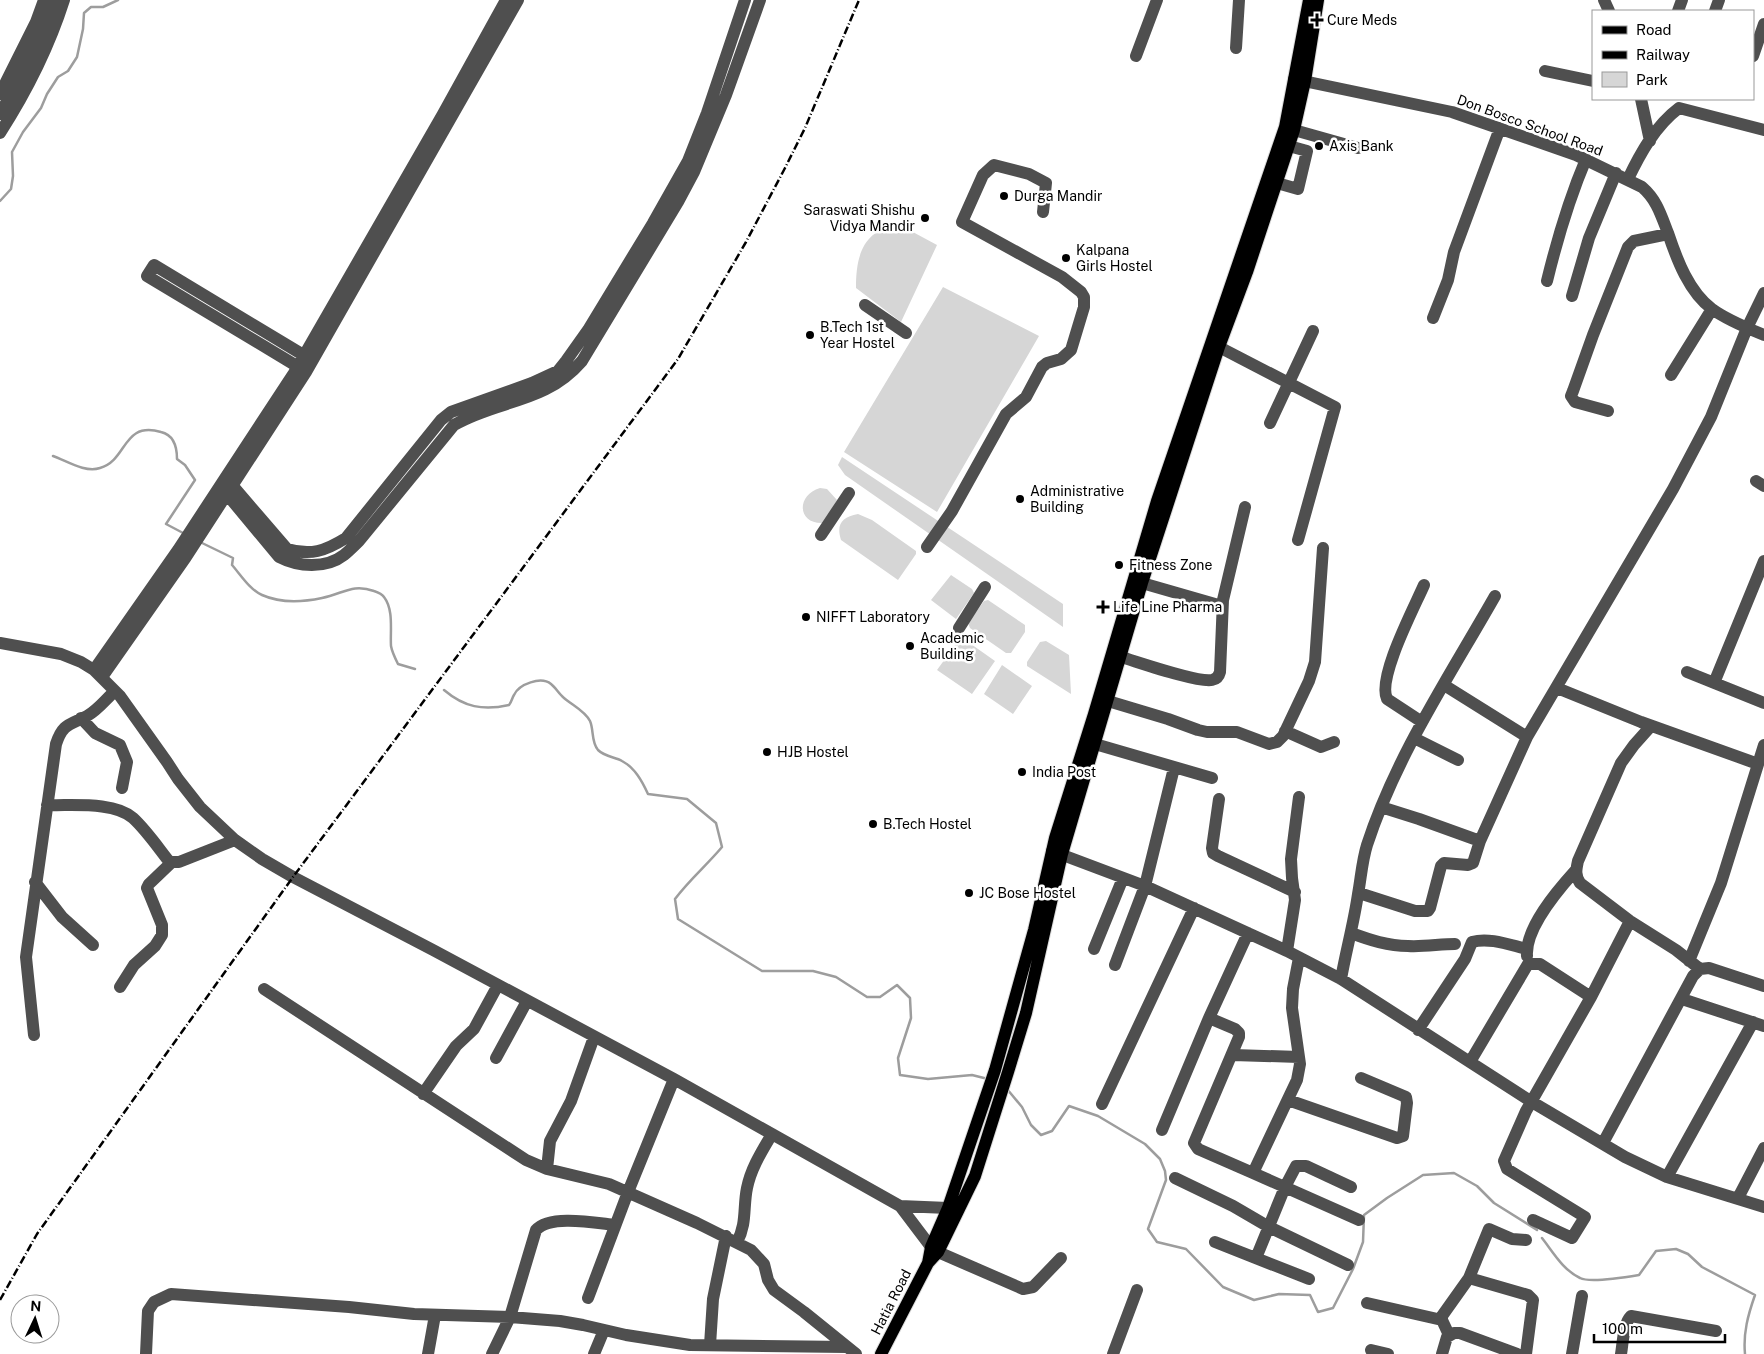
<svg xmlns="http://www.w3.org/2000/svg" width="1764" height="1354" font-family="'Public Sans',sans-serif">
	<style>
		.green { fill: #d6d6d6 }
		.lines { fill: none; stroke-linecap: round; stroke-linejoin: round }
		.stream { stroke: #9d9d9d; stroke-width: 2.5 }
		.major-casing { stroke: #dbdbdb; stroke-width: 14 }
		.minor { stroke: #4f4f4f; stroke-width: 12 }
		.major { stroke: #000; stroke-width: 12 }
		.rail { stroke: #000; stroke-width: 2.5; stroke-dasharray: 8 2.5 1 2.5; stroke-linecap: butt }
		.poi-dot { fill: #000; stroke: #fff; stroke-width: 2 }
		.labels { text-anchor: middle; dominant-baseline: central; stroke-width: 5; stroke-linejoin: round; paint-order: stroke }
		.poi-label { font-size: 14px; fill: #000; stroke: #fff; text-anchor: start }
		.street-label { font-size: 14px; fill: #000; stroke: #fff }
	</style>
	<rect width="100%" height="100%" fill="#fff"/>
	<!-- green -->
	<path class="green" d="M898 224 937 245 901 322 856 288C856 255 863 231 898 224Z
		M943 287 1039 336 937 512 844 452Z
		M842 457 1063 604V627L845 475 838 465Z
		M820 488 827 489 837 500 824 523C798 525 795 496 820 488Z
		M858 514 872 520 916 551V554L898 580 841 540C836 524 842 517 858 514Z
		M951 575 972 589 974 593 956 619 931 600Z
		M988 600 1025 625V632L1011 653H1006L970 628 968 623 984 601Z
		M961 637 995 661 972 694 937 670Z
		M1046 641 1069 655 1071 694 1027 666V662L1040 642Z
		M1002 665 1032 686 1013 714 984 694Z"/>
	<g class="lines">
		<!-- stream -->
		<path class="stream" d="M0 201 11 189 13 176 12 152 23 132 41 108 47 94 58 77 68 71 77 57 83 29 84 13 91 7H103L118 0
			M53 456C67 461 85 473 100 468 128 460 122 421 161 432 174 435 177 447 177 459L185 465 195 480 166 524 185 534
			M200 542 233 558 232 565C240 574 250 590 262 595 280 603 303 602 322 598 343 594 352 583 374 591 377 592 382 594 384 597 394 610 390 631 391 646 392 652 395 658 398 664L415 669
			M444 690C464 707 483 711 509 705 512 701 512 698 514 695 519 684 541 676 551 684 556 688 559 694 564 698 572 705 585 711 590 721 594 730 591 742 598 750 605 757 615 757 622 761 635 768 642 781 648 794L687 799 716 823 722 847C707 865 689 880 675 899L678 919 762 971H813L836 977 867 997H880L897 985 910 998 911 1018 898 1058 900 1075 928 1079 972 1075 988 1079
			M1007 1089 1022 1107 1031 1125 1041 1135 1052 1131 1069 1106 1098 1116 1145 1144 1160 1159 1165 1171 1166 1180 1148 1229 1157 1242 1186 1249 1223 1287 1254 1300 1279 1294 1310 1295 1318 1312 1333 1308 1353 1269 1363 1242 1364 1215 1387 1198 1423 1175 1454 1173 1477 1186 1494 1203 1537 1230
			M1542 1238C1553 1252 1563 1270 1580 1278 1590 1283 1627 1277 1639 1275L1656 1251 1676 1249 1688 1254 1702 1267 1755 1295C1748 1315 1743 1333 1745 1354"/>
		<defs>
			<path id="major" d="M928 1263 931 1247 948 1208 995 1070 1034 930 1055 838 1094 714 1157 501 1285 127 1309 0
				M881 1354 928 1263 938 1252 975 1176 1008 1072 1026 1013 1062 854 1142 583 1219 347 1247 272 1294 130 1305 81 1318 0"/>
		</defs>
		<!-- major casing -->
		<use href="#major" class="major-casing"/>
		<!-- minor -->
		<path class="minor" d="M1604 0 1609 11
			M1678 11 1682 0
			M1715 11 1719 0
			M1236 48 1239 0
			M1136 56 1157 0
			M1753 56 1764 24
			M1545 71 1593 81
			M1294 79 1452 112 1576 155 1642 187C1657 200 1661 215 1668 233 1677 260 1689 292 1712 309 1727 320 1747 328 1764 335
			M0 94 36 22 44 0
			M1641 99 1650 141
			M0 114 32 56 53 0
			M1294 130 1358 148
			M0 133C27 91 49 47 64 0
			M1628 179C1640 154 1655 126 1679 108L1764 130
			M1277 183 1298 189 1307 151 1289 146
			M1547 281C1557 240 1569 199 1586 159
			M1572 296 1589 238 1616 173
			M865 305 906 333
			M1433 318 1448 280 1454 252 1500 128
			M1219 347 1335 407 1298 540
			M305 371 147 276 154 265 310 359
			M1671 375 1712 309
			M1608 411 1575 402 1571 396 1573 391 1593 335 1628 247 1634 241 1668 234
			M1270 423 1313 331
			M226 478 287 549C311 556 325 551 346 538L441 420 451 412 532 383 558 371 566 361 588 330 653 223 688 161 707 113 745 0
			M1756 481 1764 486
			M220 486 279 557C298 567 326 569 344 555 349 551 354 546 359 541L454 425C499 399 545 404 582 361L678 202 694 172 726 95 760 0
			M821 535 849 493
			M927 547 952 511 1006 414 1026 397 1042 367 1047 363 1061 359 1071 350 1084 307V297L1081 292 1062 277 962 222 983 175 994 165 1029 174 1046 183 1043 212
			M1142 583 1222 606
			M959 628 985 587
			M0 643 61 654 81 662 94 670 120 696 167 762 178 779 200 807 235 840 262 859 293 877 433 950 674 1079 900 1206 931 1247 938 1252 1023 1289 1033 1287 1061 1258
			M1121 657C1138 662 1198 683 1212 680 1217 679 1219 676 1220 672L1223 600 1245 507
			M94 670 178 550 294 373 443 114 506 0
			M1687 672 1764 703
			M102 677 186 557 306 372 518 0
			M1714 683 1764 561
			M1444 685 1527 737
			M1557 688 1641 722 1758 764
			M1108 701 1168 719 1198 730 1207 732H1237L1269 744 1277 742 1283 736 1309 681 1315 662 1323 548
			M81 718 95 733 120 745 127 762 122 788
			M1422 722 1387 699C1377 678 1414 608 1424 585
			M1651 726 1634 745 1621 763 1578 861C1576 870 1575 875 1580 883L1630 921 1676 950 1700 969
			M1285 731 1321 747 1334 742
			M1414 738 1458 760
			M1095 744 1212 778
			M1219 799 1212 848 1213 853 1218 856 1295 892
			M47 805C71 806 114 801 133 818 146 830 157 846 168 860L172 862H179L235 840
			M1381 807 1419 819 1480 841
			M1052 851 1145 886 1287 951 1341 979 1532 1102 1625 1157 1667 1177 1764 1207
			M35 882 62 917 93 945
			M1359 893 1415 911H1428L1430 908 1441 866 1444 863 1468 865 1473 863 1480 841 1527 737 1673 489 1711 417 1747 328 1764 293
			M1351 933C1370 940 1388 946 1408 946 1424 947 1440 944 1455 944
			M1094 949 1123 878
			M1287 951 1295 900 1292 878 1291 859 1299 797
			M1527 956C1525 928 1557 891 1575 871
			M1689 961 1721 883 1764 745
			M1115 965 1145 886 1174 768
			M1341 979C1346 951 1354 922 1358 894 1361 878 1362 861 1367 845 1396 756 1449 677 1495 596
			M120 987 134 965 155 946 162 935V925L147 888 149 884 172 862
			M264 989 526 1160 547 1169 609 1184 697 1223 751 1250 764 1264 768 1280 774 1290 804 1312 856 1354
			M1682 999 1764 1026
			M1209 1018 1235 1029 1239 1033V1037L1194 1143 1198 1149 1253 1173 1297 1080 1300 1064 1292 1008 1293 989 1299 958
			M1418 1030 1465 959 1472 942C1489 937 1510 945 1527 949
			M34 1035 26 957 56 744C63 723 70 725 87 716 98 710 106 699 115 691
			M1233 1055 1299 1057
			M496 1058 527 1001
			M1470 1062 1528 964H1540L1591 997
			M423 1094 456 1046 474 1029 498 985
			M1288 1100 1397 1138 1403 1136 1407 1103 1406 1097 1361 1078
			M1102 1104 1194 908
			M1162 1130 1209 1018 1248 933
			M1603 1143 1693 976 1700 969 1709 968 1764 986
			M547 1169 550 1141 571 1101 594 1037
			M1253 1173 1359 1220
			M1667 1177 1753 1022
			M1175 1178 1233 1206 1269 1227 1348 1265
			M1738 1198 1764 1148
			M900 1206 948 1208 957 1212
			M1533 1220 1572 1238 1585 1217 1507 1169 1504 1161 1526 1111 1591 997 1630 921
			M737 1242C747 1224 743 1207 747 1188 751 1168 762 1151 772 1134
			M1215 1242 1309 1279
			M1256 1258 1285 1187 1296 1166H1306L1351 1187
			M1469 1278 1528 1295 1533 1300 1526 1354
			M588 1298 628 1192 674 1079
			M1367 1303 1442 1320
			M1449 1335 1442 1320V1316L1469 1278 1489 1229 1512 1239 1526 1240
			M710 1345 713 1299 726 1236
			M1371 1350 1388 1354
			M146 1354 148 1311 154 1302 171 1294 349 1307 414 1314 510 1317 560 1321 583 1325 626 1335 690 1345 847 1347
			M428 1354 435 1315
			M492 1354 510 1317 536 1230C550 1214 596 1223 615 1225
			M594 1354 604 1330
			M1113 1354 1137 1290
			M1442 1354 1447 1337 1454 1333H1460L1517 1354
			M1572 1354 1582 1296
			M1621 1354C1623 1343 1623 1324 1631 1316L1716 1331"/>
		<!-- major -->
		<use href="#major" class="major"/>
		<!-- rail -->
		<path class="rail" d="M0 1300 37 1234 293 877 678 359 746 242 785 168 805 128 859 0"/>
	</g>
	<!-- markers -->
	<g class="poi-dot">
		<path d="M1314.5 12.5h5v5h5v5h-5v5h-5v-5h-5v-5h5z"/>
		<circle cx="1319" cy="146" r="5"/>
		<circle cx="1004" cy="196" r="5"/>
		<circle cx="925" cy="218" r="5"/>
		<circle cx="1066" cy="258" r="5"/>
		<circle cx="810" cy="335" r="5"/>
		<circle cx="1020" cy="499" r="5"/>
		<circle cx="1119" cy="565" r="5"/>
		<path d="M1100.5 599.5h5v5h5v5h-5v5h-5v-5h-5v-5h5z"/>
		<circle cx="806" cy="617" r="5"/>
		<circle cx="910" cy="646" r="5"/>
		<circle cx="767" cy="752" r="5"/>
		<circle cx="1022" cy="772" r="5"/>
		<circle cx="873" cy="824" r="5"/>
		<circle cx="969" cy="893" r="5"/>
	</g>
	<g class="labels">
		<!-- poi labels -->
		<g class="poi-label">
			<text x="1327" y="20">Cure Meds</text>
			<text x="1329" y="146">Axis Bank</text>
			<text x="1014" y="196">Durga Mandir</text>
			<text x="915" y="210" text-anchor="end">Saraswati Shishu<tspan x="915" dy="16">Vidya Mandir</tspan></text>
			<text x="1076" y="250">Kalpana<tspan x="1076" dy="16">Girls Hostel</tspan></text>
			<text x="820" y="327">B.Tech 1st<tspan x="820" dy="16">Year Hostel</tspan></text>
			<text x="1030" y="491">Administrative<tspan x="1030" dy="16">Building</tspan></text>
			<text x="1129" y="565">Fitness Zone</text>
			<text x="1113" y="607">Life Line Pharma</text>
			<text x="816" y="617">NIFFT Laboratory</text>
			<text x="920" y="638">Academic<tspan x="920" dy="16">Building</tspan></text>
			<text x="777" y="752">HJB Hostel</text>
			<text x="1032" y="772">India Post</text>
			<text x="883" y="824">B.Tech Hostel</text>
			<text x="979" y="893">JC Bose Hostel</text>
		</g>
		<!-- street labels -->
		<g class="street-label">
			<text transform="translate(1530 125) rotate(20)">Don Bosco School Road</text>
			<text transform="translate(891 1302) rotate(-63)">Hatia Road</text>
		</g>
	</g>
	<!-- legend -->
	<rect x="1592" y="10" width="162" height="90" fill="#ffffff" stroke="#999999"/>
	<rect x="1602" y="26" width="25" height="8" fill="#000000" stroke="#999999"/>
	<text x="1636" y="35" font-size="15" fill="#000000">Road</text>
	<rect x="1602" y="51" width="25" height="8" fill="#000000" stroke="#999999"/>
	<text x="1636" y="60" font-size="15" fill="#000000">Railway</text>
	<rect x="1602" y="72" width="25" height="15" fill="#d6d6d6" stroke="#999999"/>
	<text x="1636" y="85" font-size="15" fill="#000000">Park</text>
	<!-- north arrow -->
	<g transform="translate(35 1319) rotate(4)"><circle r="24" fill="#ffffff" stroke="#999999"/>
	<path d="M0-4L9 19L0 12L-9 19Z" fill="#000000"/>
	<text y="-8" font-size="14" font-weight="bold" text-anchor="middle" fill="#000000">N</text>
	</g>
	<!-- scale -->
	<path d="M1594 1334v8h131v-8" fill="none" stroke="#000000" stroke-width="2.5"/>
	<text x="1602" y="1334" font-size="15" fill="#000000" stroke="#ffffff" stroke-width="4" paint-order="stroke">100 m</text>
</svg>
